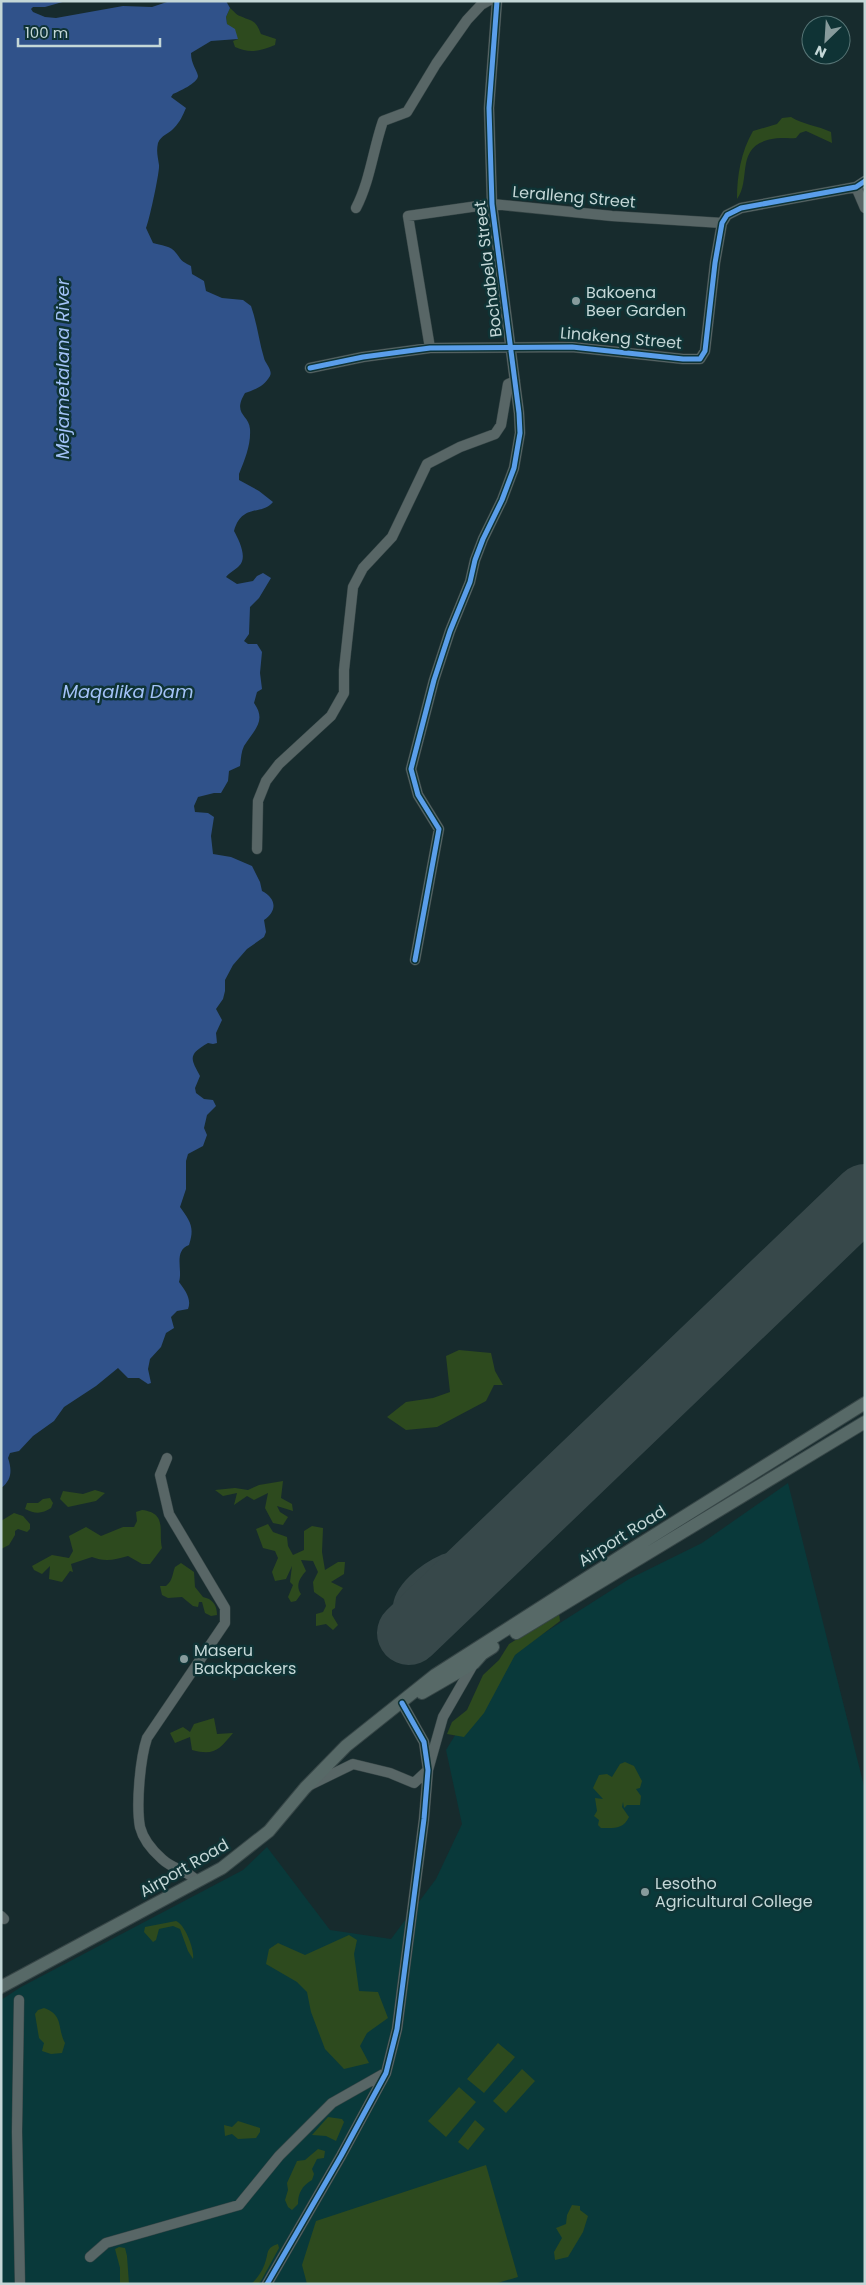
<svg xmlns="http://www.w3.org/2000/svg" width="866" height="2285" font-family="Poppins,sans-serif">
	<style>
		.built { fill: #09393a }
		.green { fill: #2d4a1e }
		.water { fill: #30528a }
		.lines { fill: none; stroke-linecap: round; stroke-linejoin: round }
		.taxiway { stroke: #37484a; stroke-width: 25 }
		.runway { stroke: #37484a; stroke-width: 64 }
		.minor-casing { stroke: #374647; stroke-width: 11 }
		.major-casing { stroke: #374647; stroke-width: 14 }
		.minor { stroke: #586666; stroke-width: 10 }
		.major { stroke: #576967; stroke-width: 12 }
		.cycleway-casing { stroke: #0f3335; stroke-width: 8 }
		.cycleway { stroke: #5a9eea; stroke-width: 5 }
		.poi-dot { fill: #879b9c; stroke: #0f3335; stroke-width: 2 }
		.labels { text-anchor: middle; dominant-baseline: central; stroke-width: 5; stroke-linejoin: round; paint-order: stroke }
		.street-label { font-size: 16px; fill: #c4d7d7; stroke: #0f3335 }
		.poi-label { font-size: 16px; fill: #c4d7d7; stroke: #0f3335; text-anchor: start }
		.water-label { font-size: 18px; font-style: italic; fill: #a3c2f7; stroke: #0f3335 }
	</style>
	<rect width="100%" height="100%" fill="#172b2d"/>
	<!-- built -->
	<path class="built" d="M788 1483 865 1790V2284H1V2000L21 1987 243 1870 267 1847 330 1930 391 1939 436 1879 462 1824 446 1750 483 1690 508 1656 629 1579 702 1543Z"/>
	<!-- green -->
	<path class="green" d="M230 8C234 11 236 15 240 16 253 22 255 19 261 34L276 39 275 45C260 51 250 54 235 47L233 41 238 39 227 24 226 17Z
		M791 117C802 124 818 126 831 132L832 143 806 131 800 133 796 138C788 139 780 137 772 139 734 146 752 179 737 199 737 175 741 152 753 131L777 124 782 118Z
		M459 1350 491 1353 495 1371 503 1385H494L486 1401 437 1427 406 1430 387 1417 406 1402 433 1398 450 1392 446 1356Z
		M283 1481 281 1498 292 1504 293 1511 277 1506 280 1512 288 1517 283 1525 273 1523 265 1508 268 1493 254 1500 247 1496 234 1505 237 1493 223 1496 215 1490 235 1488 248 1490 259 1485Z
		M95 1490 105 1493 96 1501 68 1507 60 1499 63 1491 83 1494Z
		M50 1498 53 1503 51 1508C42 1514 35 1514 25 1509L27 1503H38L43 1499Z
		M142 1510C168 1513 158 1532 162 1548L150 1564H142L128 1556C115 1560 104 1562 92 1557L71 1564 73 1572 70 1571 62 1582 49 1579 50 1566 42 1574 34 1570 32 1566 52 1555 69 1558 73 1551 69 1536 86 1527 101 1536 123 1527H134L137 1521 136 1512Z
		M14 1513 23 1516 30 1524V1529L27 1532 18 1529 15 1531V1535L9 1545 1 1549V1521Z
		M268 1524 273 1532 287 1537 288 1546 293 1555 304 1550V1531L312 1526 323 1528 322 1552 325 1570 338 1562H345L344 1574 331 1582 343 1588 336 1597 335 1608 332 1610V1615L338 1625 333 1630 326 1624 316 1626V1614L323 1612 326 1606 324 1599 314 1592 313 1582 318 1572 313 1561 301 1560 306 1571C300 1578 295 1585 301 1594L296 1601 291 1602 288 1597 293 1585 290 1582 292 1566 286 1579 275 1581 272 1572 278 1558 275 1551 263 1548 256 1529Z
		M181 1563 194 1572 195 1587 203 1597C212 1599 217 1604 217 1615L211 1616 205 1613 202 1602H199L198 1607 193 1606 182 1597 168 1598 162 1595 160 1586H166C173 1580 172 1575 175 1567Z
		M559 1613 560 1621 515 1655 484 1713 464 1737 447 1734 452 1722 467 1710 483 1675 499 1660 509 1644Z
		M214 1718 217 1734 233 1733C219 1750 214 1756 192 1750L190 1737 175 1743 170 1733 183 1727 190 1732 194 1724Z
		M625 1762 634 1766 642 1781 640 1788 636 1789 641 1796 640 1805H627L624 1808 623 1802 622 1807 629 1817C623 1830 612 1828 601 1828L598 1825 599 1820 594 1816 597 1811 595 1798 603 1799 593 1788 599 1775 607 1774 612 1777 620 1764Z
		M176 1921C185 1924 195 1951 193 1959L188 1951 180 1929 173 1926 159 1929 156 1940 153 1942 144 1932 145 1927Z
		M349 1935 357 1940 354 1954 359 1991 378 1992 388 2018 367 2033 360 2046 369 2063 344 2069 325 2049 311 2012 307 1992 297 1982 266 1964 269 1949 278 1943 305 1955Z
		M44 2008C64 2015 57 2028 65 2043L62 2053 51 2054 42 2051 44 2043 39 2038 35 2014 38 2010Z
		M498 2043 515 2057 484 2093 467 2079Z
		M522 2069 535 2081 506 2113 493 2101Z
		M459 2087 476 2102 446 2137 428 2121Z
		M328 2117 342 2119 344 2122 336 2141 326 2136 312 2135Z
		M475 2120 485 2129 468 2150 458 2142Z
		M238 2121 260 2128V2132L256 2138 238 2139 232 2134 225 2136 224 2125 232 2127Z
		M318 2149 325 2151 324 2158 317 2159 312 2169 314 2174 312 2180C302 2186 298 2193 298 2204L292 2210 288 2207 285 2200 288 2190 287 2183 297 2161 305 2160Z
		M486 2165 518 2277 494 2284H307L302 2265 316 2221Z
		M572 2205 580 2206V2210L588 2216 583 2232 568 2257 555 2260 554 2252 562 2238 556 2228 566 2224 567 2215Z
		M278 2244 279 2248 261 2281 258 2284H251C257 2279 263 2270 265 2263 269 2253 265 2248 278 2244Z
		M119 2247 125 2248 127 2256 129 2284H120V2268L115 2249Z"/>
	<!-- water -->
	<path class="water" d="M1 1H66L45 7H33L31 9 33 12 45 17 56 18 123 6 152 7 170 1H226L230 8 226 17 227 24 235 29 238 39 211 41 191 53C191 64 197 70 198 76 198 83 178 92 173 94L171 97 186 108C183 115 180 122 174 128 169 134 161 135 158 143 156 152 158 157 159 165 160 171 149 222 146 228L153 243C160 245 172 246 176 253 183 262 180 260 191 266L192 274 204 281 206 291 222 298 243 300 251 306C257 323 259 341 264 358 265 363 273 370 270 376 264 386 257 389 245 393 232 415 249 414 250 429 251 445 245 459 239 474V480L259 491 273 502C262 516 242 503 234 531 239 540 248 558 239 566 235 570 230 572 226 577L237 584 253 581 257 576 263 573 271 578 259 598 250 607 249 634 244 641 248 644H257L262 652 260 673 262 689 257 692 254 703C267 721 254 730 244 746 241 752 241 759 240 766L229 771 228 781 221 793H214L198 797 194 806 195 812 208 813 214 817 211 836 213 854 231 857 252 866 260 882 262 891C277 899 277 911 264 920L266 932 264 937 247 949 233 965 225 980V991L223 999 216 1009 222 1020 216 1033 217 1043 213 1044 208 1043C187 1055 191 1059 200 1076L195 1088 196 1093 204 1099 213 1100 216 1106 207 1115 204 1128 207 1135 203 1146 188 1154 186 1161V1189L180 1207C190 1221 195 1227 189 1245 173 1251 183 1270 179 1282 185 1290 192 1299 188 1309L177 1311 171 1317 174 1328 166 1333 161 1347 150 1359 148 1369 151 1383 148 1384 139 1378H128L118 1368 96 1386 64 1407 54 1421 33 1436 19 1451 10 1453 8 1458C12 1470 12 1480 1 1488Z"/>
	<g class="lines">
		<!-- taxiway -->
		<path class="taxiway" d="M463 1581 446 1609 439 1627 425 1632C415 1629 409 1625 406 1615 400 1594 431 1573 447 1566 458 1562 470 1561 480 1556 490 1552 498 1546 506 1540"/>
		<!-- runway -->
		<path class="runway" d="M409 1633 865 1196"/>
		<defs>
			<path id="minor" d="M856 187 865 208
				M356 208C370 181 373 150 383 121L407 112 436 64 467 20 481 5 488 1
				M430 348 408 216 492 204 612 216 722 223
				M310 368 363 357 430 348 572 347 683 359H700L705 351 715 263 722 223 727 215 741 208 856 187 865 181
				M257 849 258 801 266 781 279 764 331 716 344 693V670L353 587 363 568 392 537 427 464 460 447 495 434 501 425 508 384 515 381
				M415 960 439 829 418 795 411 769 434 680 450 631 470 582 475 560 483 539 502 500 514 468 520 433 519 413 492 204 489 108 497 1
				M167 1458 160 1475 169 1514 225 1608V1623L147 1738C140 1759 136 1805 140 1827 143 1839 153 1851 162 1859 175 1871 185 1868 197 1881
				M310 1785 353 1764 390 1773 414 1783 428 1770 443 1717 474 1663
				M1 1916 4 1919
				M19 2000 17 2132 20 2284
				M90 2257 106 2243 239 2205 279 2156 332 2103 385 2073
				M267 2284 341 2156 386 2073 397 2029 424 1819 428 1770 424 1742 402 1703"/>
			<path id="major" d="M516 1633 865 1422
				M422 1693 474 1663 482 1654 493 1647
				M1 1987 222 1868 269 1831 305 1788 346 1746 435 1675 629 1551 865 1403"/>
		</defs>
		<!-- minor casing -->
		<use href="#minor" class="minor-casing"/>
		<!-- major casing -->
		<use href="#major" class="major-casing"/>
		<!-- minor -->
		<use href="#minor" class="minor"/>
		<!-- major -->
		<use href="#major" class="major"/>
		<defs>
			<path id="cycleway" d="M310 368 363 357 430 348 572 347 683 359H700L705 351 715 263 722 223 727 215 741 208 856 187 865 181
				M415 960 439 829 418 795 411 769 434 680 450 631 470 582 475 560 483 539 502 500 514 468 520 433 519 413 492 204 489 108 497 1
				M267 2284 341 2156 386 2073 397 2029 424 1819 428 1770 424 1742 402 1703"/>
		</defs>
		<!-- cycleway casing -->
		<use href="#cycleway" class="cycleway-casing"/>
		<!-- cycleway -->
		<use href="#cycleway" class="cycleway"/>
	</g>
	<!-- markers -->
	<g class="poi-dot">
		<circle cx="576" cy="301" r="5"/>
		<circle cx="184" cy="1659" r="5"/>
		<circle cx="645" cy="1892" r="5"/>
	</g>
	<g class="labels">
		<!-- street labels -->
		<g class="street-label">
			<text transform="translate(574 197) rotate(5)">Leralleng Street</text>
			<text transform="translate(488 269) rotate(-97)">Bochabela Street</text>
			<text transform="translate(621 338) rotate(5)">Linakeng Street</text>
			<text transform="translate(622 1536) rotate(-32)">Airport Road</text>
			<text transform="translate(184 1868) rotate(-30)">Airport Road</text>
		</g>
		<!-- poi labels -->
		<g class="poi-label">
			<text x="586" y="292">Bakoena<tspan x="586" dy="18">Beer Garden</tspan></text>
			<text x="194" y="1650">Maseru<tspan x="194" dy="18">Backpackers</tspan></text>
			<text x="655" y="1883">Lesotho<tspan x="655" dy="18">Agricultural College</tspan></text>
		</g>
		<!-- water labels -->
		<g class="water-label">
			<text transform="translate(62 369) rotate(-90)">Mejametalana River</text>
			<text x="128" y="691">Maqalika Dam</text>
		</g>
	</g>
	<!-- border -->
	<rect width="866" height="2285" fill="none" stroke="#c4d7d7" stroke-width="5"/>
	<!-- north arrow -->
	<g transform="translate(826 40) rotate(205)"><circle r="24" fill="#0f3335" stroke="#577576"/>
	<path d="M0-4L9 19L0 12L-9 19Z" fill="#879b9c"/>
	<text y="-8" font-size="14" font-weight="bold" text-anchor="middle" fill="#c4d7d7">N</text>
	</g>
	<!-- scale -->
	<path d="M18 38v8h142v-8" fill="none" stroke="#c4d7d7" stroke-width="2.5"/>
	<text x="25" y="38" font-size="15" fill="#c4d7d7" stroke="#0f3335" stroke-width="4" paint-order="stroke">100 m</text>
</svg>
